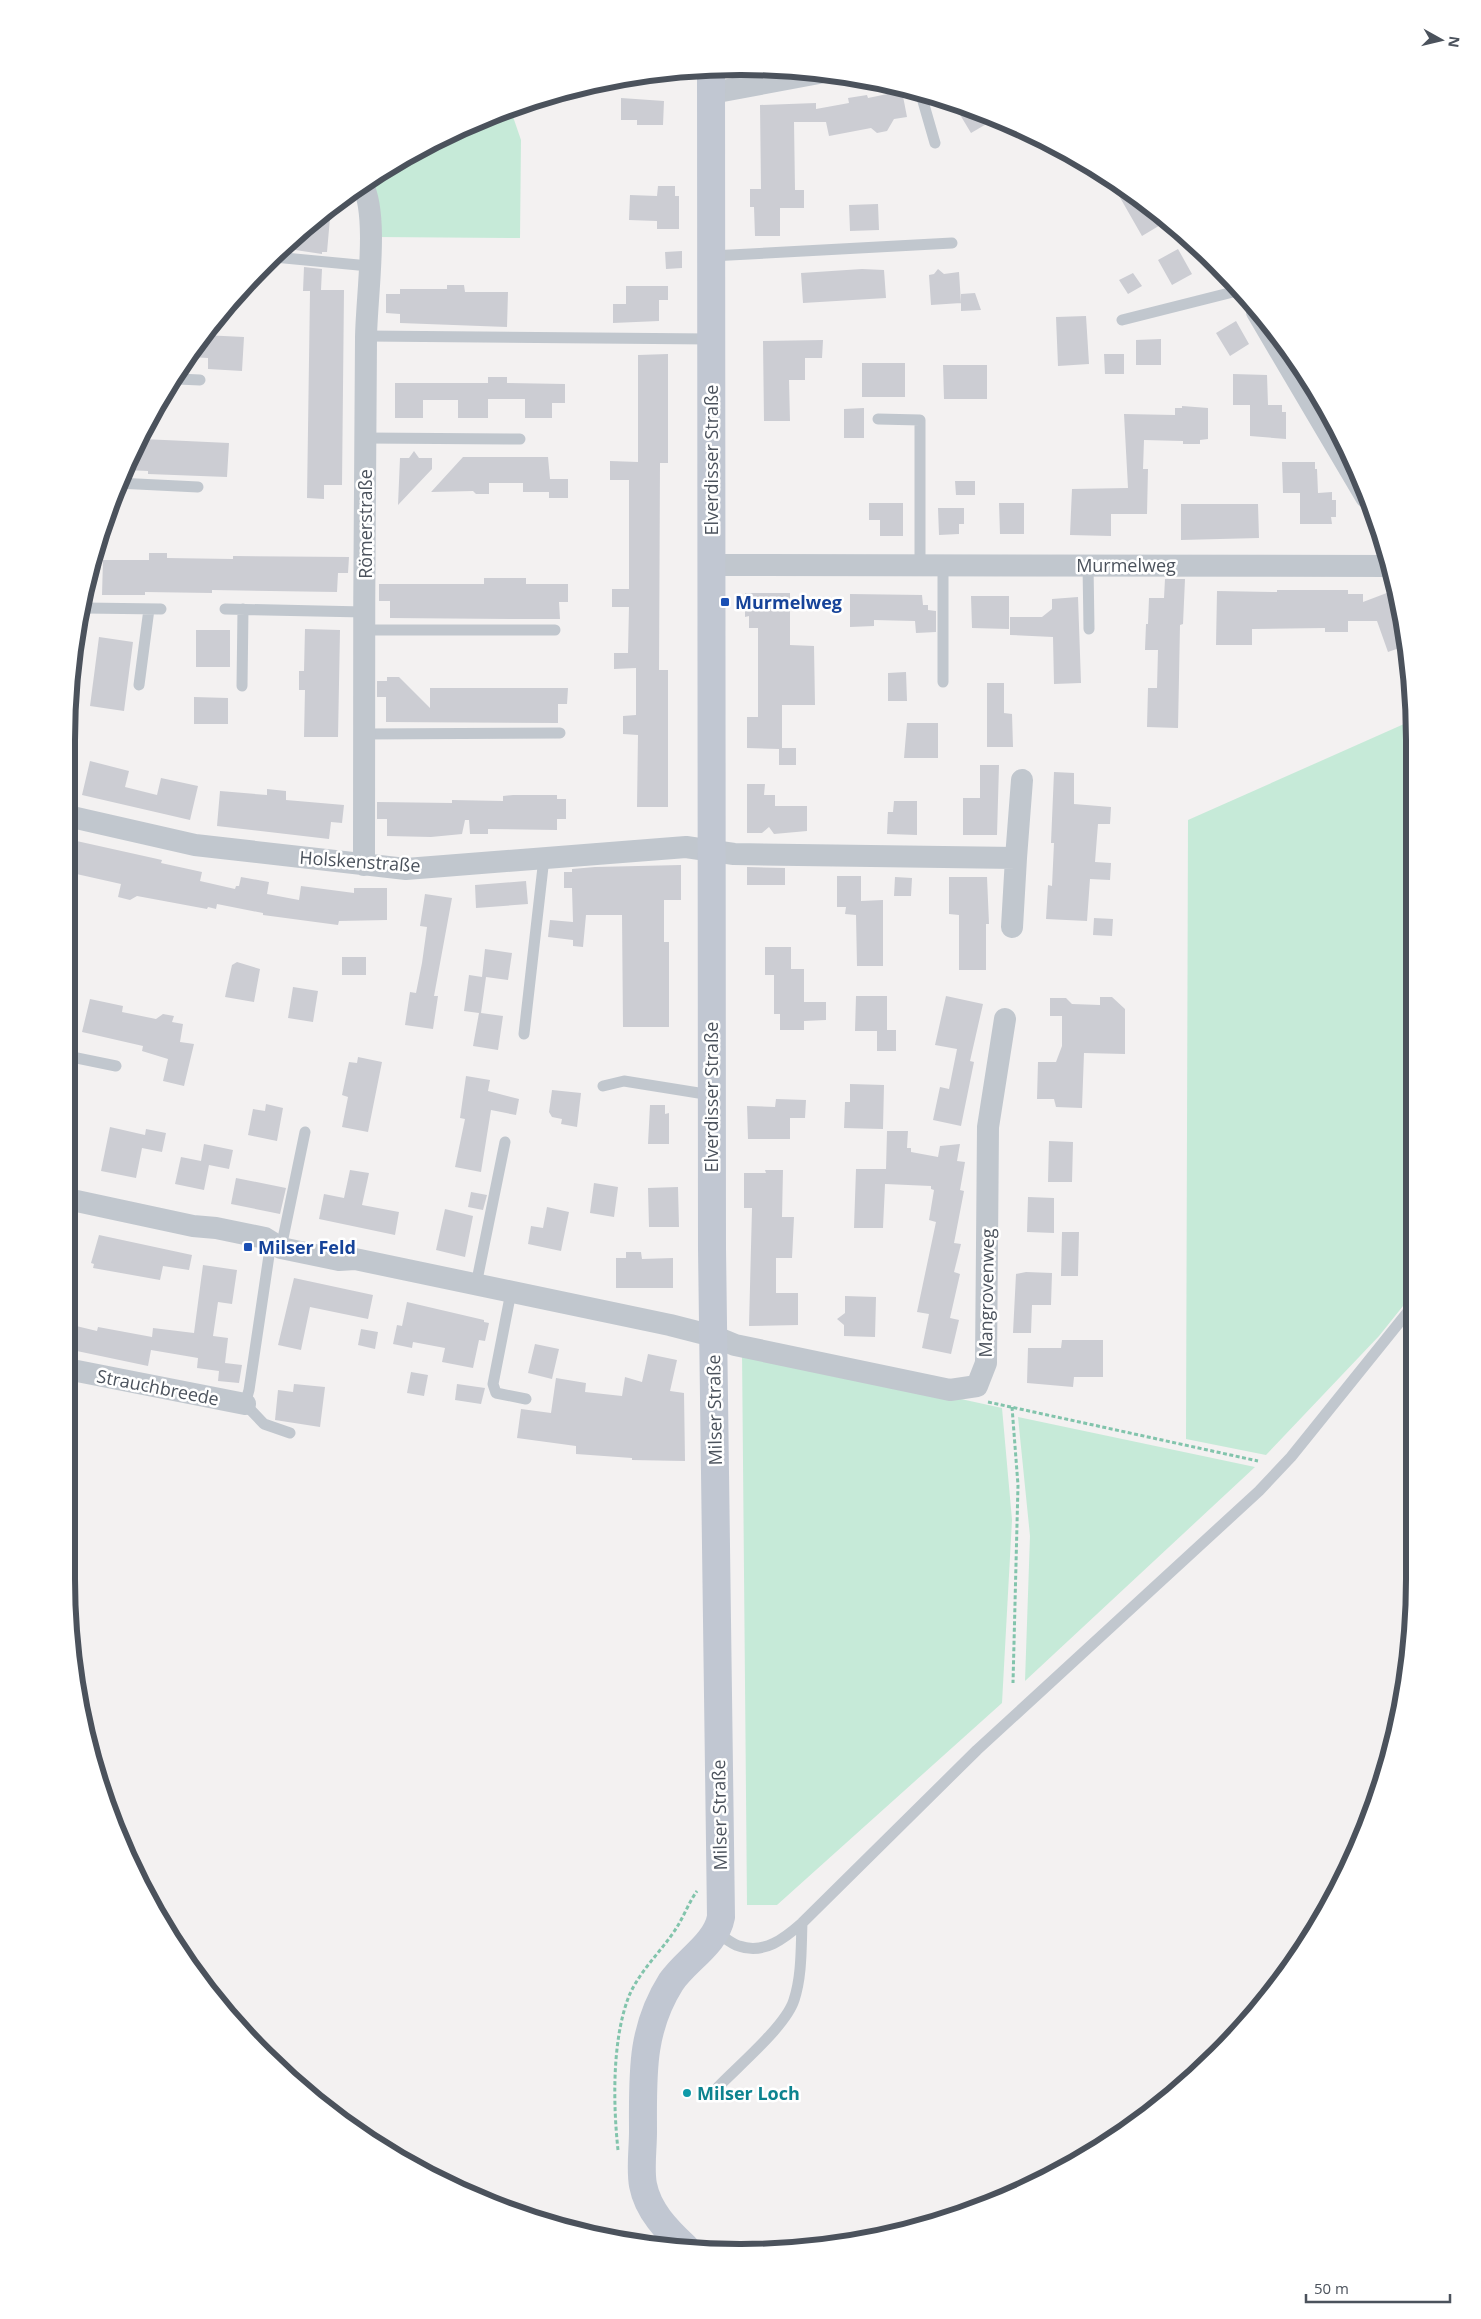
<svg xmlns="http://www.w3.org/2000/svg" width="1481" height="2319" font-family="'Open Sans',sans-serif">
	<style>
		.green { fill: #c6ead8 }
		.building { fill: #cccdd3 }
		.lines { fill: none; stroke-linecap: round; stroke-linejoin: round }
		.path { stroke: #82c4ac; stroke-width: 3; stroke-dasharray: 4 2.5; stroke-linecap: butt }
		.lane { stroke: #c1c7ce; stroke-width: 11 }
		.street { stroke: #c1c7ce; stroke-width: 22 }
		.secondary { stroke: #c1c7d2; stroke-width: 28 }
		.transit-dot { fill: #1a4fb4; stroke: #fff; stroke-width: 2 }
		.culture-dot { fill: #0f9aa8; stroke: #fff; stroke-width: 2 }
		.labels { text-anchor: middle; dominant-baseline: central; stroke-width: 5; stroke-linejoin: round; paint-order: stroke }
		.street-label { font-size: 18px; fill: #4b525c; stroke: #fff }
		.transit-label { font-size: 18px; font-weight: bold; fill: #164399; stroke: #fff; text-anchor: start }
		.culture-label { font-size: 18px; font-weight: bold; fill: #0d838f; stroke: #fff; text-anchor: start }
		.rim { fill: none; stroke: #4b525c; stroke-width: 6 }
	</style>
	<rect width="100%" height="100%" fill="#f3f1f1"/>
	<!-- green -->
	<path class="green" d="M510 108 521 140 520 238 376 237 369 181 404 156Z
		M1413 720 1411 1296 1379 1336 1266 1455 1186 1439 1188 820Z
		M742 1351 1002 1408 1012 1520 1002 1703 777 1905H747Z
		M1018 1417 1255 1467 1025 1681 1030 1536Z"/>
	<!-- building -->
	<path class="building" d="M902 91 907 117 894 119 887 131 877 133 871 128 829 136 826 122H794L795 190H804V208H780V236H755L754 207H750V189H761L760 105 816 103V109L849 103 848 98 867 95 868 98Z
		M621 98 664 101 663 125H637V120H621Z
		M953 103 995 119 971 133Z
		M1110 180 1151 206 1167 221 1142 236Z
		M658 186H675V196H679V229H657V221L629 220 630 195 657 196Z
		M878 204 879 230 850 231 849 205Z
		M319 217 330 218 327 252H322V254L282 248 296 233Z
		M1178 249 1192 274 1172 285 1158 260Z
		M682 251V268L666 269 665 252Z
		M304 267 322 269 321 290H344L342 485H324V499L307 498 310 291H303Z
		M862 269 884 270 886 298 803 303 801 273Z
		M938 269 944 274 959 272 961 303 931 305 929 275 934 274Z
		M1133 273 1142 286 1128 294 1119 280Z
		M447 285H464L465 292H508L507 327 400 323V314L386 313V294H400V289H447Z
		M626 286H668V300H659V321L613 323V304H626Z
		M975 293 981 310 961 311V294Z
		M1086 316 1089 364 1058 366 1056 317Z
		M1236 321 1249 344 1230 356 1216 333Z
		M203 335 244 337 242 371 208 369V358L190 357Z
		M1161 339V365H1136V340Z
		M823 340 822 358H805V380H789L790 421H764L763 341Z
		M668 354V463H660L659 670H668V807H637L638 735 623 734V716L636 715V668L614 669V653H628L629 607H612V589H629V480H610V461L638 462V355Z
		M1104 354H1124V374H1105Z
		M862 363H905V397H862Z
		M943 365H987V399H944Z
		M1233 374 1267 375 1268 405H1282V412H1286V439L1250 436V405H1233Z
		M488 377H507V383L565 384V403H552V418H525V399H488V418H458V400H423V418H395V383H488Z
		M1182 406 1208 408V439L1200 440V444H1183V441L1144 440 1143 469H1148L1147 514H1111V536L1070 535 1072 489 1128 488 1124 414 1175 415V408H1182Z
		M864 408V438H844V409Z
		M143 439 229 443 227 477 148 474V471L125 470Z
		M414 451 419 458H432V469L398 505 400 458H409Z
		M463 457H548L550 479H568V498H549V492H523V483H489V494H476L473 491 431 492Z
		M1282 462H1315V469H1317L1318 493 1332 492V500H1336V517H1331L1332 524H1300V493H1283Z
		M955 481H975V495H956Z
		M869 503H903V536H880V520H869Z
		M999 503H1024V534H1000Z
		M1181 504H1258L1259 538 1181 540Z
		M938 508H964V524H959V534L939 535Z
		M149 553H167V558L233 559V556L349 557 348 573H338L337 592 212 590V593L145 592V595H102L103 560H149Z
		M484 578H526V584H568V602H559L560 619H513L390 618V601H379V584H484Z
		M1165 579H1185L1183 624 1180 625 1178 728 1147 727 1148 688H1157L1158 650H1145L1146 624H1148L1149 598H1164Z
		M1277 590H1348V594H1363V602L1392 591 1395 600 1397 599 1405 646 1388 652 1377 621H1348V632H1325V628L1252 629V645H1216L1217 591 1277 592Z
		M745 593H790V645L814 646 815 705H782V748H796V765H779V749L747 748V717H758V628H749V616L745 617Z
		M850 594 922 595 923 605H928V610L936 611V632L916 633 915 621 874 620V626L850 627Z
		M971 596H1009V629L972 628Z
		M1078 597 1081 683 1054 684 1053 637 1010 635V617H1042L1052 609V599Z
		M305 629 340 630 338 737H304L305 690H299V671H304Z
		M196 630H230V667H196Z
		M99 637 133 642 124 711 90 706Z
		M906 672 907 701H888V673Z
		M387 677H399L430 708V688H568L567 704H558V723L386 722V697H377V681H387Z
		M987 683H1004V713L1012 714 1013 747H987Z
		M194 697 228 698V724H194Z
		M907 723H938V758H904Z
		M90 761 129 771 125 787 157 795 161 778 198 786 190 820 82 795Z
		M980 765H999L997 835H963V798H980Z
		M1054 772 1074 773V804L1111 807 1110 824H1098L1095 862 1111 863 1110 880 1090 879 1087 921 1046 919 1048 885 1052 886 1054 843H1051Z
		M747 784H765L764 795H775V806H807V831L774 834 769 827 762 833H747Z
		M267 789 286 791V800L344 805 342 823 331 822 329 839 217 826 220 791 267 795Z
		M513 795H557V799H566V819H557V830L488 829V834H470L469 820H465L462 834 431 837 387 836V819H377V802L452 803V800L503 801V796Z
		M894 801H917V835L887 834 888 812H893Z
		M72 840 162 860 161 863 202 872 200 881 235 889 236 886H239L241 877 269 882 267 894 299 900 301 886 354 893V888H387V920L339 921 338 925 263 915V913L217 904 216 909 208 907 207 909 137 896 130 900 118 897 121 884 72 873Z
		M681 865V900H664V942H669V1027H623L622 915H586L583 947 573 946V940L548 937 550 920 573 922 572 888H564V872H572V869L595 867Z
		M747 867 785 868V885H747Z
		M837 876H861V901L883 900V966H857L856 915 845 914 846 907H837Z
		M895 877 912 878 911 896H894Z
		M949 877H987L989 924H986V970H959V915L949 914Z
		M526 881 528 904 476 908 475 885Z
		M425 894 452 898 434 996H438L433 1029 405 1025 410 992 416 993 422 963 427 927 420 926Z
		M1094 918 1113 919 1112 936 1093 935Z
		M765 947H791V969H804V1002H826V1020L804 1021V1030H780V1014H774V975H765Z
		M485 949 512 953 508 980 486 977 481 1013 503 1016 498 1050 473 1046 479 1013 464 1011 469 975 482 977Z
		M342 957H366V975H342Z
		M237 962 260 969 254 1002 225 997 232 965Z
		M293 987 318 991 313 1022 288 1018Z
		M856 996H887V1030H896V1051H877V1031H855Z
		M946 996 983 1004 970 1061 974 1062 961 1126 933 1120 940 1087 949 1089 957 1049 935 1045Z
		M1100 997H1112L1125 1009V1054L1084 1053 1082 1108 1056 1107 1054 1099H1037L1038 1062H1056L1062 1046V1016H1050V998H1066L1072 1004 1100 1005Z
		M90 999 123 1006 122 1012 156 1019 163 1014 174 1016 172 1022 183 1024 180 1042 194 1044 184 1086 163 1081 168 1059 142 1051 143 1046 82 1032Z
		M358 1057 382 1062 368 1132 342 1127 348 1097 342 1095 349 1062 357 1063Z
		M466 1076 490 1080 488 1091 519 1099 516 1115 491 1110 481 1172 455 1167 465 1119 460 1118Z
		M850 1084 884 1085 883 1129 844 1128 845 1102H850Z
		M552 1090 581 1093 577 1127 561 1124 562 1119 552 1117 549 1112Z
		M776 1099 806 1100 805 1118H790V1139H748L747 1106 775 1107Z
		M266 1104 283 1108 277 1141 248 1135 253 1109 265 1111Z
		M650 1105H665V1114L669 1113V1144H648Z
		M110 1127 145 1135 146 1129 166 1133 162 1152 142 1148 136 1178 101 1171Z
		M887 1131H908L907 1148H911V1152L938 1157 940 1146 960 1144 957 1161 965 1162 960 1190 964 1191 954 1243 961 1244 954 1272 960 1274 950 1318 959 1320 951 1354 922 1348 929 1314 917 1312 936 1222 929 1220 934 1190 931 1189V1186L885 1184 883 1228H854L856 1169H886Z
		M1049 1141 1073 1142 1072 1182H1048Z
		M204 1144 233 1150 229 1169 209 1165 204 1190 175 1184 181 1157 201 1161Z
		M350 1170 369 1173 362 1205 399 1212 395 1235 319 1219 324 1194 344 1198Z
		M765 1170H783L782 1217H794L792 1258H776V1293H798V1325L749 1326 752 1208H744V1173H766Z
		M236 1178 286 1188 280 1214 231 1204Z
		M594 1183 618 1187 614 1217 590 1213Z
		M678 1187 679 1227H649L648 1188Z
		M471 1192 487 1195 483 1210 468 1207Z
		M1028 1197 1054 1198V1233L1027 1232Z
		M547 1207 569 1212 561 1251 528 1244 531 1226 543 1228Z
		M445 1209 473 1216 465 1257 436 1250Z
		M1062 1232H1079L1078 1276H1061Z
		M99 1235 192 1255 189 1270 163 1266 160 1280 93 1268 94 1264 91 1263Z
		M626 1252H641L642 1259 673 1258V1288H616V1258H626Z
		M203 1265 237 1270 232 1304 218 1302 213 1336 228 1338 225 1363 242 1365 239 1383 218 1381 219 1371 197 1368 198 1358 151 1350 148 1366 72 1350V1325L97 1331 98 1327 152 1337 153 1328 194 1333Z
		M1026 1272 1052 1273 1051 1305H1032L1031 1333H1013L1016 1274Z
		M294 1278 373 1295 368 1319 310 1307 301 1350 278 1345Z
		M845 1296 876 1297 875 1337 844 1336V1325L837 1319 845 1313Z
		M407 1302 484 1320V1322L489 1323 485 1341 479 1340 473 1368 442 1362 445 1348 413 1342 412 1348 393 1344 397 1325 402 1326Z
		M361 1329 378 1332 375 1349 358 1345Z
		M1062 1340H1103V1377H1074L1073 1387 1027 1383 1028 1348H1061Z
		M535 1344 559 1349 552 1379 528 1373Z
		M648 1354 677 1360 670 1391 684 1393 685 1461 632 1460V1458L576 1454V1446L517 1438 521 1409 551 1413 556 1378 586 1383 585 1392 622 1396 625 1377 642 1382Z
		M411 1372 428 1375 424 1396 407 1393Z
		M294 1384 325 1387 320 1427 275 1420 278 1390 293 1392Z
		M457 1384 485 1388 481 1404 455 1400Z"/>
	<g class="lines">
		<!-- path -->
		<path class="path" d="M988 1402 1258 1461
			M1012 1407 1018 1485 1013 1683
			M618 2150C613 2104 612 2039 629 1996 640 1970 662 1951 677 1927 684 1916 689 1902 697 1891"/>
		<!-- lane -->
		<path class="lane" d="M920 91 935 143
			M711 256 952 243
			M274 257 369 266
			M1122 320 1237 291
			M366 336 711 339
			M178 379 200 380
			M878 419 920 420V565
			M365 438 520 439
			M117 483 198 487
			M1088 565 1089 629
			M84 608 161 609
			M225 609 364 612
			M365 630H555
			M943 682V565
			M139 685 149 609
			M242 686 243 609
			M364 734 560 733
			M524 1034 544 858
			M72 1057 116 1066
			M603 1086 624 1081 711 1095
			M271 1242 249 1390 245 1404 264 1424 290 1433
			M281 1248 305 1132
			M476 1285 505 1142
			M511 1292 493 1384 496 1393 526 1399
			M716 1932C723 1936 731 1944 739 1946 764 1955 785 1938 802 1923L977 1750 1259 1491 1291 1457 1411 1308
			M718 2087C737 2067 786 2026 794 2000 802 1976 801 1947 802 1923"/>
		<!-- street -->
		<path class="street" d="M712 93 819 73
			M363 186C379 217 366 301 366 339 364 514 364 690 364 865
			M1257 312 1366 497
			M711 565 1392 566
			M72 817 195 845 406 869 686 847 734 854 1016 858 1022 780
			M1012 927 1016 858
			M72 1200 193 1226 216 1228 265 1238 281 1248 339 1260 355 1259 670 1325 713 1336 735 1345 950 1390 977 1386 986 1363 988 1127 1005 1019
			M72 1370 245 1404"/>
		<!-- secondary -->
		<path class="secondary" d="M685 2247C667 2230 648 2211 643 2185 640 2169 643 2149 643 2132 643 2077 640 2031 671 1982 686 1960 716 1944 721 1917L712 1249 711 70"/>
	</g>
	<!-- markers -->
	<g class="transit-dot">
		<rect x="720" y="597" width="10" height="10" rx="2.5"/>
		<rect x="243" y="1242" width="10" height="10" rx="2.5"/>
	</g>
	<circle class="culture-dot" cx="687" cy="2093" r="5"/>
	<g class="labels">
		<!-- street labels -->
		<g class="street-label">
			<text transform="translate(711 460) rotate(-90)">Elverdisser Straße</text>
			<text transform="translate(365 524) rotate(-90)">Römerstraße</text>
			<text x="1126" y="565">Murmelweg</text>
			<text transform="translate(360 861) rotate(4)">Holskenstraße</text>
			<text transform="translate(711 1097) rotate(-90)">Elverdisser Straße</text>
			<text transform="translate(986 1293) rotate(-89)">Mangrovenweg</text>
			<text transform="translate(158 1387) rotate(11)">Strauchbreede</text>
			<text transform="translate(714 1410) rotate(-91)">Milser Straße</text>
			<text transform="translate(719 1815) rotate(-91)">Milser Straße</text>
		</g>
		<!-- transit labels -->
		<g class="transit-label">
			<text x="735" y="602">Murmelweg</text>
			<text x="258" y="1247">Milser Feld</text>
		</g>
		<!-- culture labels -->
		<g class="culture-label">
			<text x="697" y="2093">Milser Loch</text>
		</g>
	</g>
	<!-- crop -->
	<path d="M0 0H1481V2319H0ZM740 75H741A665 665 0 0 1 1406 740V1579A665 665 0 0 1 741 2244H740A665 665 0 0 1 75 1579V740A665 665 0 0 1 740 75Z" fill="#fff" fill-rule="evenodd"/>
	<path class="rim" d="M740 75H741A665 665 0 0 1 1406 740V1579A665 665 0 0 1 741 2244H740A665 665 0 0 1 75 1579V740A665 665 0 0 1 740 75Z"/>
	<!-- north arrow -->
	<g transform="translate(1441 40) rotate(98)" stroke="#ffffff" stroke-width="4" paint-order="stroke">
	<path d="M0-4L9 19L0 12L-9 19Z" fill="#4b525c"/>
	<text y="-8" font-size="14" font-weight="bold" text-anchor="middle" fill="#4b525c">N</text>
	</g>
	<!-- scale -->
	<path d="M1306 2294v8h144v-8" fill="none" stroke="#4b525c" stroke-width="2.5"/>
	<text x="1314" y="2294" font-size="15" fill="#4b525c" stroke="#ffffff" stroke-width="4" paint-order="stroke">50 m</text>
</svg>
